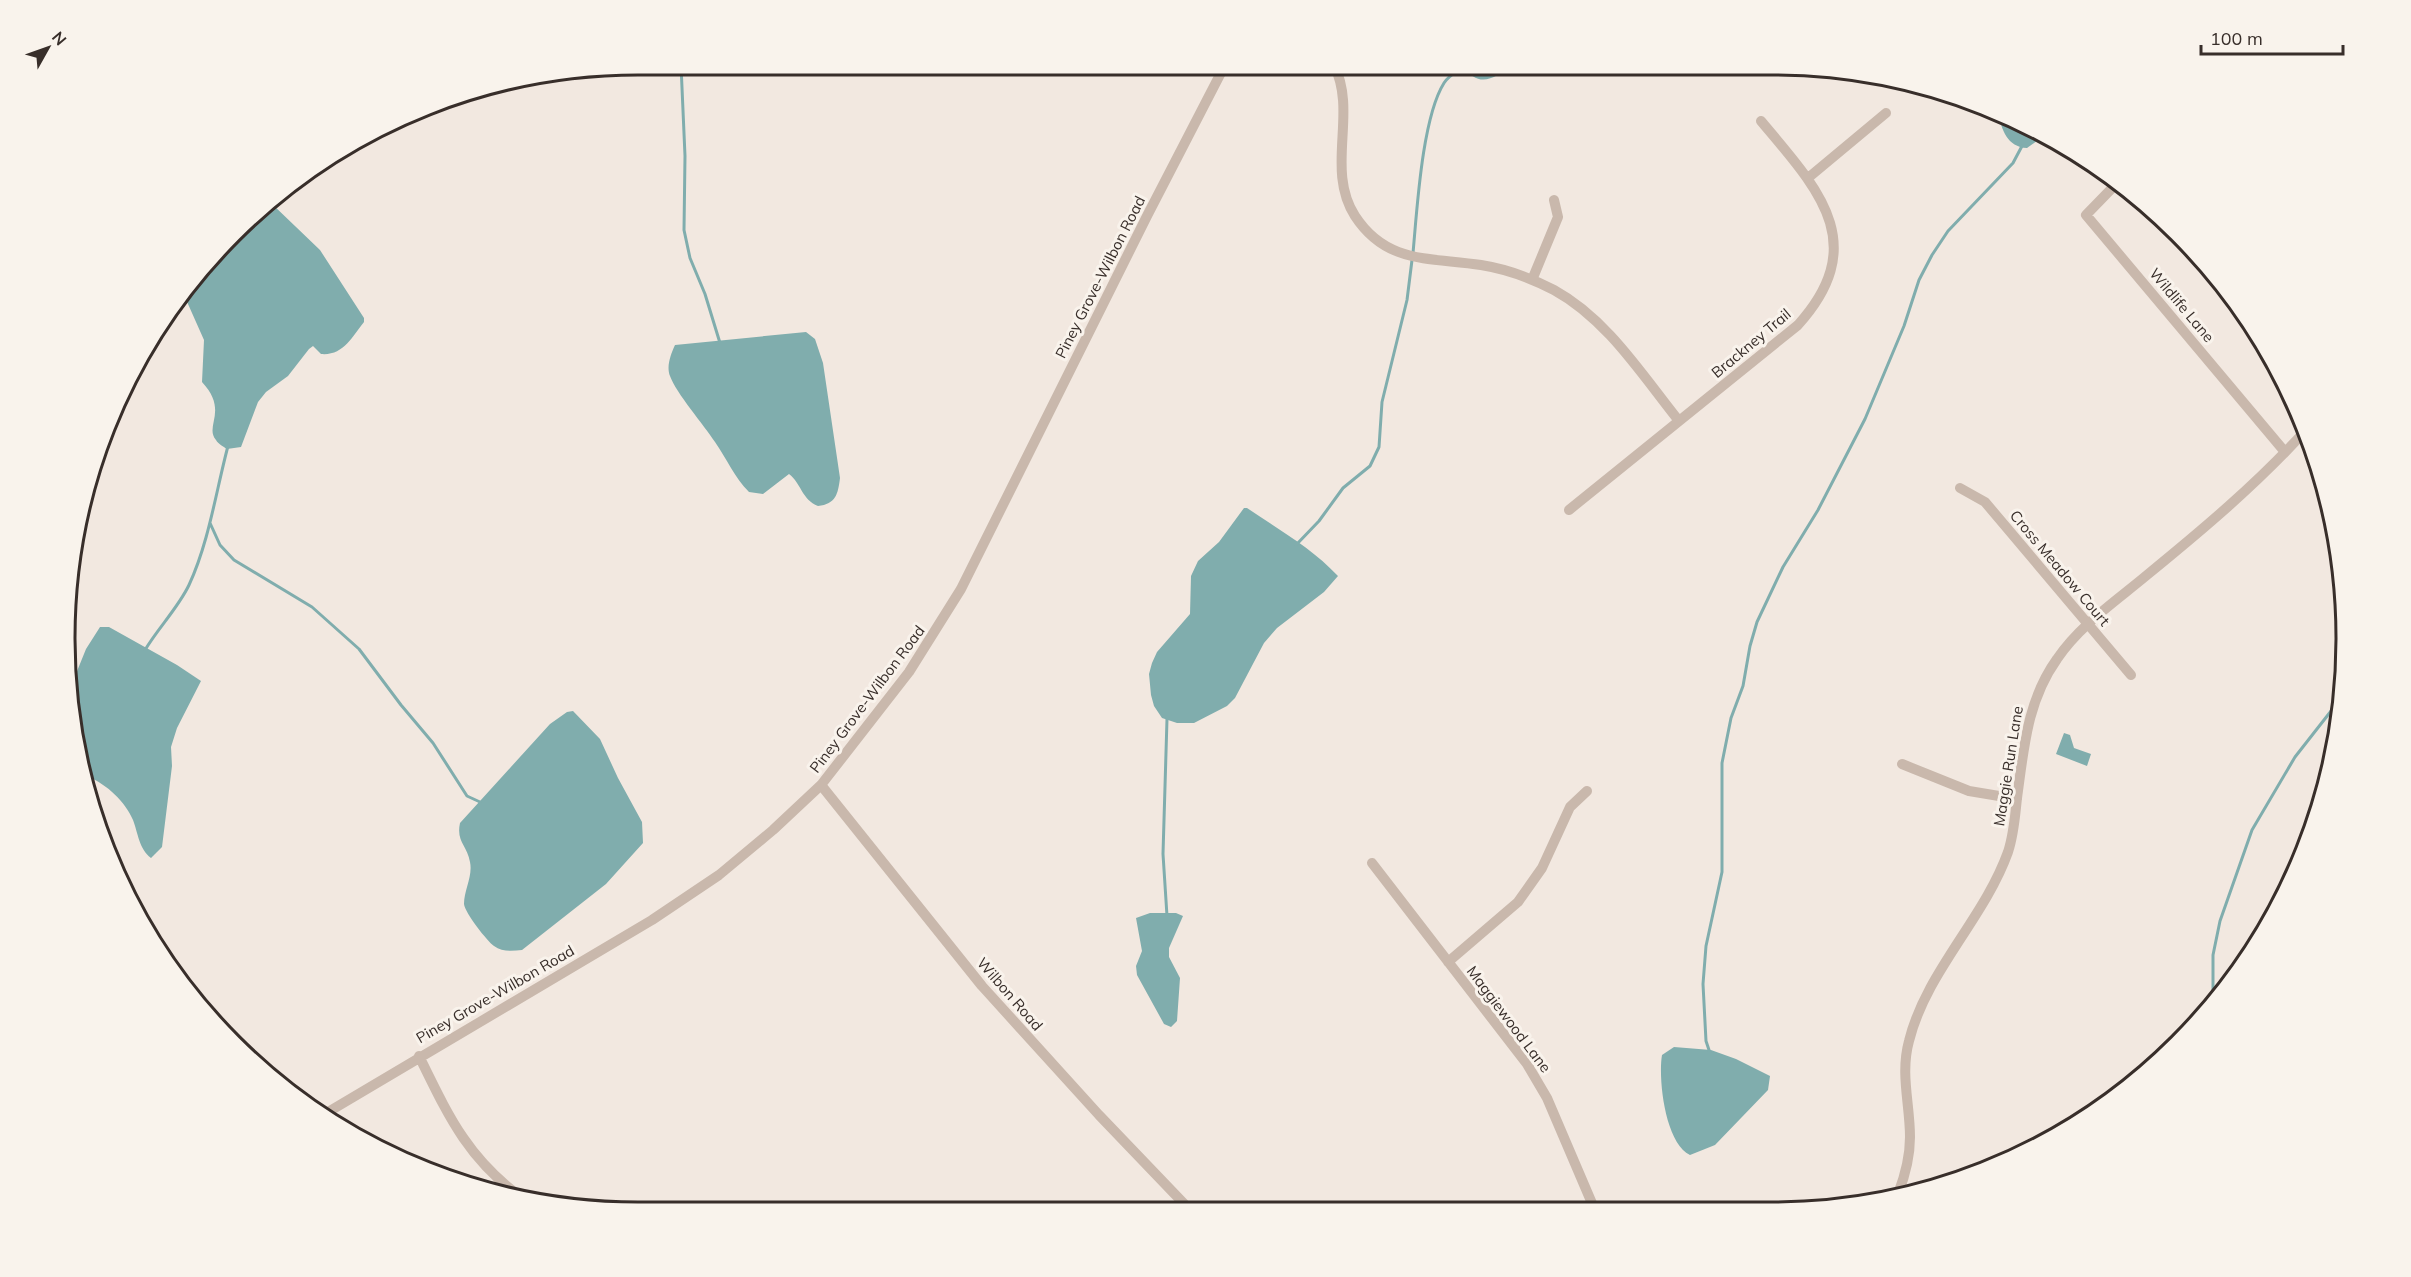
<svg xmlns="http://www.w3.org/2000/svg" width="2411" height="1277" font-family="Mulish,sans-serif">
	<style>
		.water { fill: #80adad }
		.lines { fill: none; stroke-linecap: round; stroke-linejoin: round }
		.stream { stroke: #80adad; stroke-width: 3 }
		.minor { stroke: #c9b8ac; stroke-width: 10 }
		.labels { text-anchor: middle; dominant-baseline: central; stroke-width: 6; stroke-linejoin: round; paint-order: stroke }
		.street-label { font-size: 15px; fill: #382e2a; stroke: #f9f3ec }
		.rim { fill: none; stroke: #382e2a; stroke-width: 3 }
	</style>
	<rect width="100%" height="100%" fill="#f2e8e0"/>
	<!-- water -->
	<path class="water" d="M1461 65H1515C1492 78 1481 90 1461 65Z
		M1998 113 2027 124 2045 135 2027 148C2007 147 2002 130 1998 113Z
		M271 203 320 250 364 318V322C352 337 343 356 321 354L313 346 309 349 288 376 266 392 258 402 241 447 227 449C224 447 218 444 216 440 204 426 229 411 202 382L204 340 184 295Z
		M806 332 815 339 823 363 840 478C838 494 836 504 818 506 802 500 801 483 789 474L763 494 749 492C734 477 727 459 715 442 704 425 676 393 670 376 666 366 671 354 675 345Z
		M1244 508H1247C1278 529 1312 548 1338 576L1324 592 1277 628 1264 643 1235 698 1227 706 1194 723H1177L1162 718 1154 706 1151 695 1149 674 1152 663 1157 652 1190 614 1191 576 1198 561 1219 542Z
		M100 627H109L177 665 201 681 177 728 171 747 172 766 162 847 151 858C139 849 138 833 133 820 125 801 107 785 89 777L69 691 86 649Z
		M573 711 600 739 618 778 642 822 643 843 606 884 522 950C512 951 502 952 494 946 487 941 465 913 464 904 464 890 473 876 470 862 467 845 456 842 460 823L550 724 567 712Z
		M2064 733 2070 735 2074 748 2091 754 2087 766 2056 754Z
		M1150 913H1176L1183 916 1169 948V957L1180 978 1177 1021 1171 1027 1164 1024 1137 975 1136 966 1142 951 1136 918Z
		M1674 1047 1711 1050 1736 1059 1770 1076 1768 1090 1715 1145 1690 1155C1665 1143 1658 1079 1662 1055Z"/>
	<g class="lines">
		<!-- stream -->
		<path class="stream" d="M681 65 685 156 684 230 690 258 705 294 720 343
			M1413 253C1417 210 1422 118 1444 83 1449 75 1458 71 1466 65
			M210 523 220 545 234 560 312 607 359 649 401 705 433 743 467 796 480 802
			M1296 545 1319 521 1343 488 1370 466 1379 447 1382 402 1407 300 1412 260
			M145 650C158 628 178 608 189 585 209 542 216 491 228 446
			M1167 916 1163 854 1167 719 1168 716
			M2213 1004V955L2220 921 2252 830 2295 757 2342 697
			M1710 1053 1706 1041 1703 984 1706 946 1722 872V763L1731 718 1743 686 1750 646 1757 622 1783 567 1818 510 1865 419 1904 326 1919 280 1932 255 1948 231 2013 163 2022 146"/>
		<!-- minor -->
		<path class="minor" d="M1334 65C1358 113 1325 169 1355 216 1387 265 1431 257 1481 265 1506 269 1531 278 1554 290 1607 319 1642 375 1679 421
			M1808 178 1886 113
			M2119 181 2086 215 2285 452
			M1532 280 1558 217 1554 200
			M1960 488 1985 502 2131 675
			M1569 510 1798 325C1872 243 1817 188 1761 121
			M1902 764 1969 791 2017 799
			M821 785 982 986 1099 1115 1190 1210
			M1372 863 1527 1064 1547 1098 1594 1208
			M1448 962 1518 902 1542 868 1570 807 1587 791
			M419 1056C448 1115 467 1158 522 1198
			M323 1115 652 920 719 875 773 830 821 785 909 672 961 589 1147 216 1225 65
			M1898 1194C1905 1176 1910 1157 1910 1137 1910 1104 1900 1074 1909 1041 1926 972 1984 919 2008 852 2014 834 2015 816 2017 798 2024 748 2027 701 2057 659 2080 625 2116 601 2147 575 2202 530 2257 484 2305 431"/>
	</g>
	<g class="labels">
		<!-- street labels -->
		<g class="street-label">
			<text transform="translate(1100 277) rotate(-63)">Piney Grove-Wilbon Road</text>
			<text transform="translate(2182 305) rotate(50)">Wildlife Lane</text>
			<text transform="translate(1751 343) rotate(-40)">Brackney Trail</text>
			<text transform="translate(2060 568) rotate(50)">Cross Meadow Court</text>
			<text transform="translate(867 699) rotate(-53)">Piney Grove-Wilbon Road</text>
			<text transform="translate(2008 766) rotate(-81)">Maggie Run Lane</text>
			<text transform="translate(495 994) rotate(-30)">Piney Grove-Wilbon Road</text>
			<text transform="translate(1010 994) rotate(49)">Wilbon Road</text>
			<text transform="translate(1509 1019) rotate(53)">Maggiewood Lane</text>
		</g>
	</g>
	<!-- crop -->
	<path d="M0 0H2411V1277H0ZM638 75H1773A563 563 0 0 1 2336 638V639A563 563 0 0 1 1773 1202H638A563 563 0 0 1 75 639V638A563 563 0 0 1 638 75Z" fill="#f9f3ec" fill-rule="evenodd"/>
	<path class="rim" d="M638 75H1773A563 563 0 0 1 2336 638V639A563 563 0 0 1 1773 1202H638A563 563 0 0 1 75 639V638A563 563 0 0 1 638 75Z"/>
	<!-- north arrow -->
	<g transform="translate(48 48) rotate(50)" stroke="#f9f3ec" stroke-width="4.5" paint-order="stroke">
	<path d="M0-4.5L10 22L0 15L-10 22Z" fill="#382e2a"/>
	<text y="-9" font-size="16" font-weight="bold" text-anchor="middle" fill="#382e2a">N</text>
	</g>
	<!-- scale -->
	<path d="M2201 45v9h142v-9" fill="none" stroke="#382e2a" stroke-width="3"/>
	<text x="2210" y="45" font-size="18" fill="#382e2a" stroke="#f9f3ec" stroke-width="4.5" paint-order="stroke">100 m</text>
</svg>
